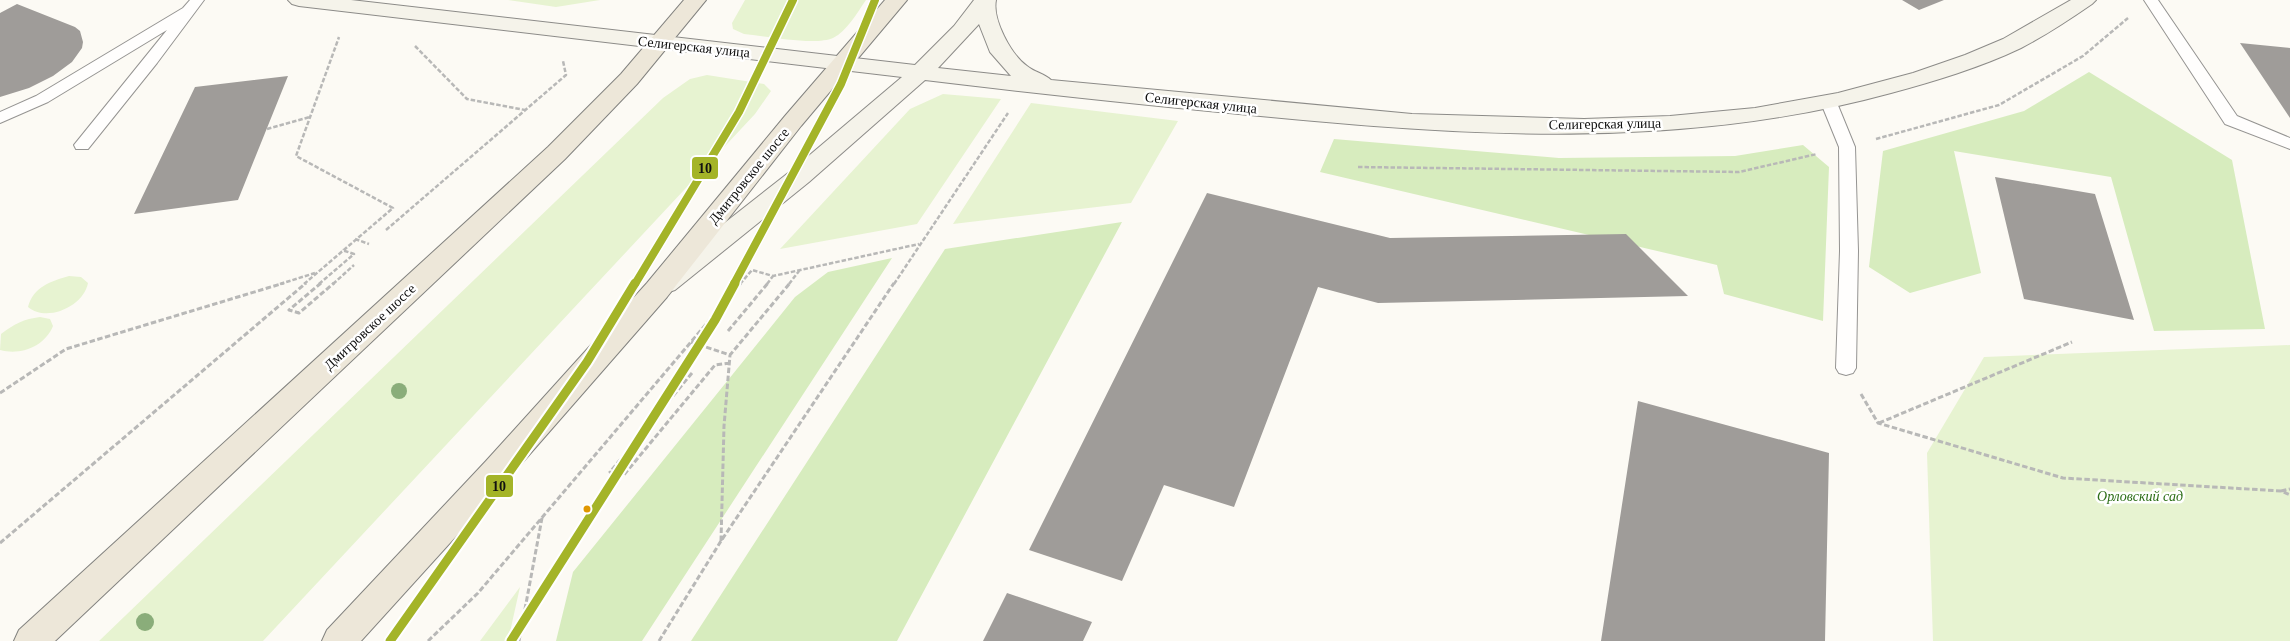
<svg xmlns="http://www.w3.org/2000/svg" width="2290" height="641" font-family="Georgia,serif">
	<style>
		.green { fill: #e7f3d1 }
		.forest { fill: #d7ecbe }
		.building { fill: #9f9c99 }
		.lines { fill: none; stroke-linecap: round; stroke-linejoin: round }
		.lane-casing { stroke: #959492; stroke-width: 2 }
		.secondary-casing { stroke: #8c8b88; stroke-width: 2 }
		.primary-casing { stroke: #82827f; stroke-width: 2 }
		.path-far1 { stroke: #b8b8b7; stroke-width: 2.5; stroke-dasharray: 4.5 2; stroke-linecap: butt }
		.path { stroke: #b8b8b7; stroke-width: 3; stroke-dasharray: 5.5 2.5; stroke-linecap: butt }
		.lane { fill: #fffefd; fill-rule: evenodd }
		.secondary { fill: #f5f3ea; fill-rule: evenodd }
		.primary { fill: #ede7d9; fill-rule: evenodd }
		.metro-1-far1-casing { stroke: #fff; stroke-width: 11 }
		.metro-1-casing { stroke: #fff; stroke-width: 13 }
		.metro-1-far1 { stroke: #a4b428; stroke-width: 8 }
		.metro-1 { stroke: #a4b428; stroke-width: 9 }
		.tree { fill: #8aad7a }
		.bus-dot { fill: #e09701; stroke: #fff; stroke-width: 2 }
		.labels { text-anchor: middle; dominant-baseline: central; stroke-width: 5; stroke-linejoin: round; paint-order: stroke }
		.street-label { font-size: 14px; fill: #0e0e0e; stroke: #fff }
		.park-label { font-size: 14px; font-style: italic; fill: #2c6e17; stroke: #fff }
		.line-badge { stroke: #fff; stroke-width: 2 }
		.pale-badge-label { font-size: 14px; text-anchor: middle; font-weight: bold; fill: #111 }
	</style>
	<rect width="100%" height="100%" fill="#fcfaf4"/>
	<!-- green -->
	<path class="green" d="M508 0H600L556 7Z
		M745 0H866C857 13 847 31 833 38 815 46 765 36 744 34L733 29 732 23Z
		M707 75 764 84 771 91 755 114 263 641H99L663 98 690 79Z
		M943 94 1001 99 917 224 780 249 910 109Z
		M1031 103 1178 121 1131 203 953 224Z
		M69 276 81 277 88 283C84 306 47 323 28 307 33 287 51 281 69 276Z
		M40 317 50 319 53 326C45 346 21 356 0 350L1 334C14 324 24 319 40 317Z
		M2290 345V641H1933L1927 453 1984 357Z
		M520 587 508 641H480Z"/>
	<!-- forest -->
	<path class="forest" d="M2089 72 2232 160 2265 329 2154 331 2111 177 1954 151 1981 273 1910 293 1869 267 1883 151 2024 111Z
		M1334 139 1559 158 1735 156 1803 145 1829 167 1823 321 1724 294 1717 265 1320 172Z
		M1122 222 897 641H691L945 249Z
		M892 258 642 641H556L573 572 795 297 828 272Z"/>
	<!-- building -->
	<path class="building" d="M1902 0H1944L1919 10Z
		M17 4 75 27 80 31 83 42 82 48 72 62 53 76 29 88 0 97V13Z
		M2240 43 2290 48V118Z
		M288 76 238 200 134 214 195 87Z
		M1995 177 2095 194 2134 320 2024 299Z
		M1207 193 1390 238 1626 234 1688 296 1378 303 1318 287 1234 507 1164 485 1122 581 1029 550Z
		M1638 401 1829 453 1825 641H1601Z
		M1007 593 1092 622 1083 641H983Z"/>
	<g class="lines">
		<defs>
			<path id="lane" d="M190 0H204L157 63 88 149H76L74 145 167 30 48 102 0 123V112L36 96 183 8Z
				M2144 0H2158L2237 116 2290 138V149L2225 124Z
				M1829 98 1837 103 1855 147 1858 251 1856 368 1853 373 1846 375 1839 373 1836 368 1840 251 1839 147 1821 103Z"/>
			<path id="secondary" d="M288 0H351L915 65 954 26 974 0H996C992 19 1011 55 1027 66 1034 72 1045 74 1051 80L1412 114 1584 119 1670 116 1755 108 1838 93 1913 73 1965 55 2003 39 2071 0H2096L2092 4C2069 20 2046 35 2021 48 1979 68 1935 81 1891 93 1688 149 1478 137 1271 117 1156 106 1040 94 925 80L809 182 675 290 666 293 657 290 653 283 657 276 792 170 902 77 299 6 292 4ZM979 24 990 52 1011 76 938 68Z"/>
			<path id="primary" d="M684 0H706L637 84 565 159 55 641H14L19 630 548 147 621 74Z
				M885 0H907L801 126 667 297 508 479 361 641H322L327 630 486 461 647 283 785 116Z"/>
		</defs>
		<!-- lane casing -->
		<use href="#lane" class="lane-casing"/>
		<!-- secondary casing -->
		<use href="#secondary" class="secondary-casing"/>
		<!-- primary casing -->
		<use href="#primary" class="primary-casing"/>
		<!-- path-far1 -->
		<path class="path-far1" d="M415 46 467 99 525 110
			M267 129 310 117
			M1876 139 1999 105 2083 56 2128 18
			M1358 167 1739 172 1817 154
			M386 230 566 75 563 61
			M355 239 369 244
			M280 284 315 273
			M304 284 393 208 296 156 339 37
			M319 284 354 254 342 250
			M333 284 354 265
			M740 284 752 270 773 276 919 244
			M767 284 773 276
			M789 284 799 271
			M894 284 1008 113"/>
		<!-- path -->
		<path class="path" d="M321 283 289 310 299 313 334 283
			M728 331 768 283
			M691 342 730 355 790 283
			M692 373 610 472 623 476 715 365 730 363
			M0 393 66 349 284 283
			M1861 394 1878 423 2063 478 2281 491 2290 495
			M1879 423 2072 342
			M2281 491 2290 489
			M721 541 724 426 730 355
			M0 543 306 283
			M428 641 478 593 741 283
			M519 641 542 518
			M659 641 721 541 894 283"/>
		<!-- lane -->
		<use href="#lane" class="lane"/>
		<!-- secondary -->
		<use href="#secondary" class="secondary"/>
		<!-- primary -->
		<use href="#primary" class="primary"/>
		<defs>
			<path id="metro-1-far1" d="M635 284 739 112 793 0
				M734 284 841 84 875 0"/>
			<path id="metro-1" d="M390 641 587 362 635 283
				M511 641 715 320 735 283"/>
		</defs>
		<!-- metro-1-far1 casing -->
		<use href="#metro-1-far1" class="metro-1-far1-casing"/>
		<!-- metro-1 casing -->
		<use href="#metro-1" class="metro-1-casing"/>
		<!-- metro-1-far1 -->
		<use href="#metro-1-far1" class="metro-1-far1"/>
		<!-- metro-1 -->
		<use href="#metro-1" class="metro-1"/>
	</g>
	<!-- trees -->
	<g class="tree">
		<circle cx="399" cy="391" r="8"/>
		<circle cx="145" cy="622" r="9"/>
	</g>
	<!-- markers -->
	<circle class="bus-dot" cx="587" cy="509" r="4.5"/>
	<g class="labels">
		<!-- street labels -->
		<g class="street-label">
			<text transform="translate(694 47) rotate(6)">Селигерская улица</text>
			<text transform="translate(1201 103) rotate(6)">Селигерская улица</text>
			<text transform="translate(1605 124) rotate(-1)">Селигерская улица</text>
			<text transform="translate(749 176) rotate(-51)">Дмитровское шоссе</text>
			<text transform="translate(370 327) rotate(-43)">Дмитровское шоссе</text>
		</g>
		<!-- park labels -->
		<g class="park-label">
			<text x="2140" y="496">Орловский сад</text>
		</g>
	</g>
	<g class="line-badge">
		<rect x="691" y="156" width="28" height="24" rx="5" fill="#a4b428"/>
		<rect x="485" y="474" width="29" height="24" rx="5" fill="#a4b428"/>
	</g>
	<g class="pale-badge-label">
		<text x="705" y="173">10</text>
		<text x="499" y="491">10</text>
	</g>
</svg>
